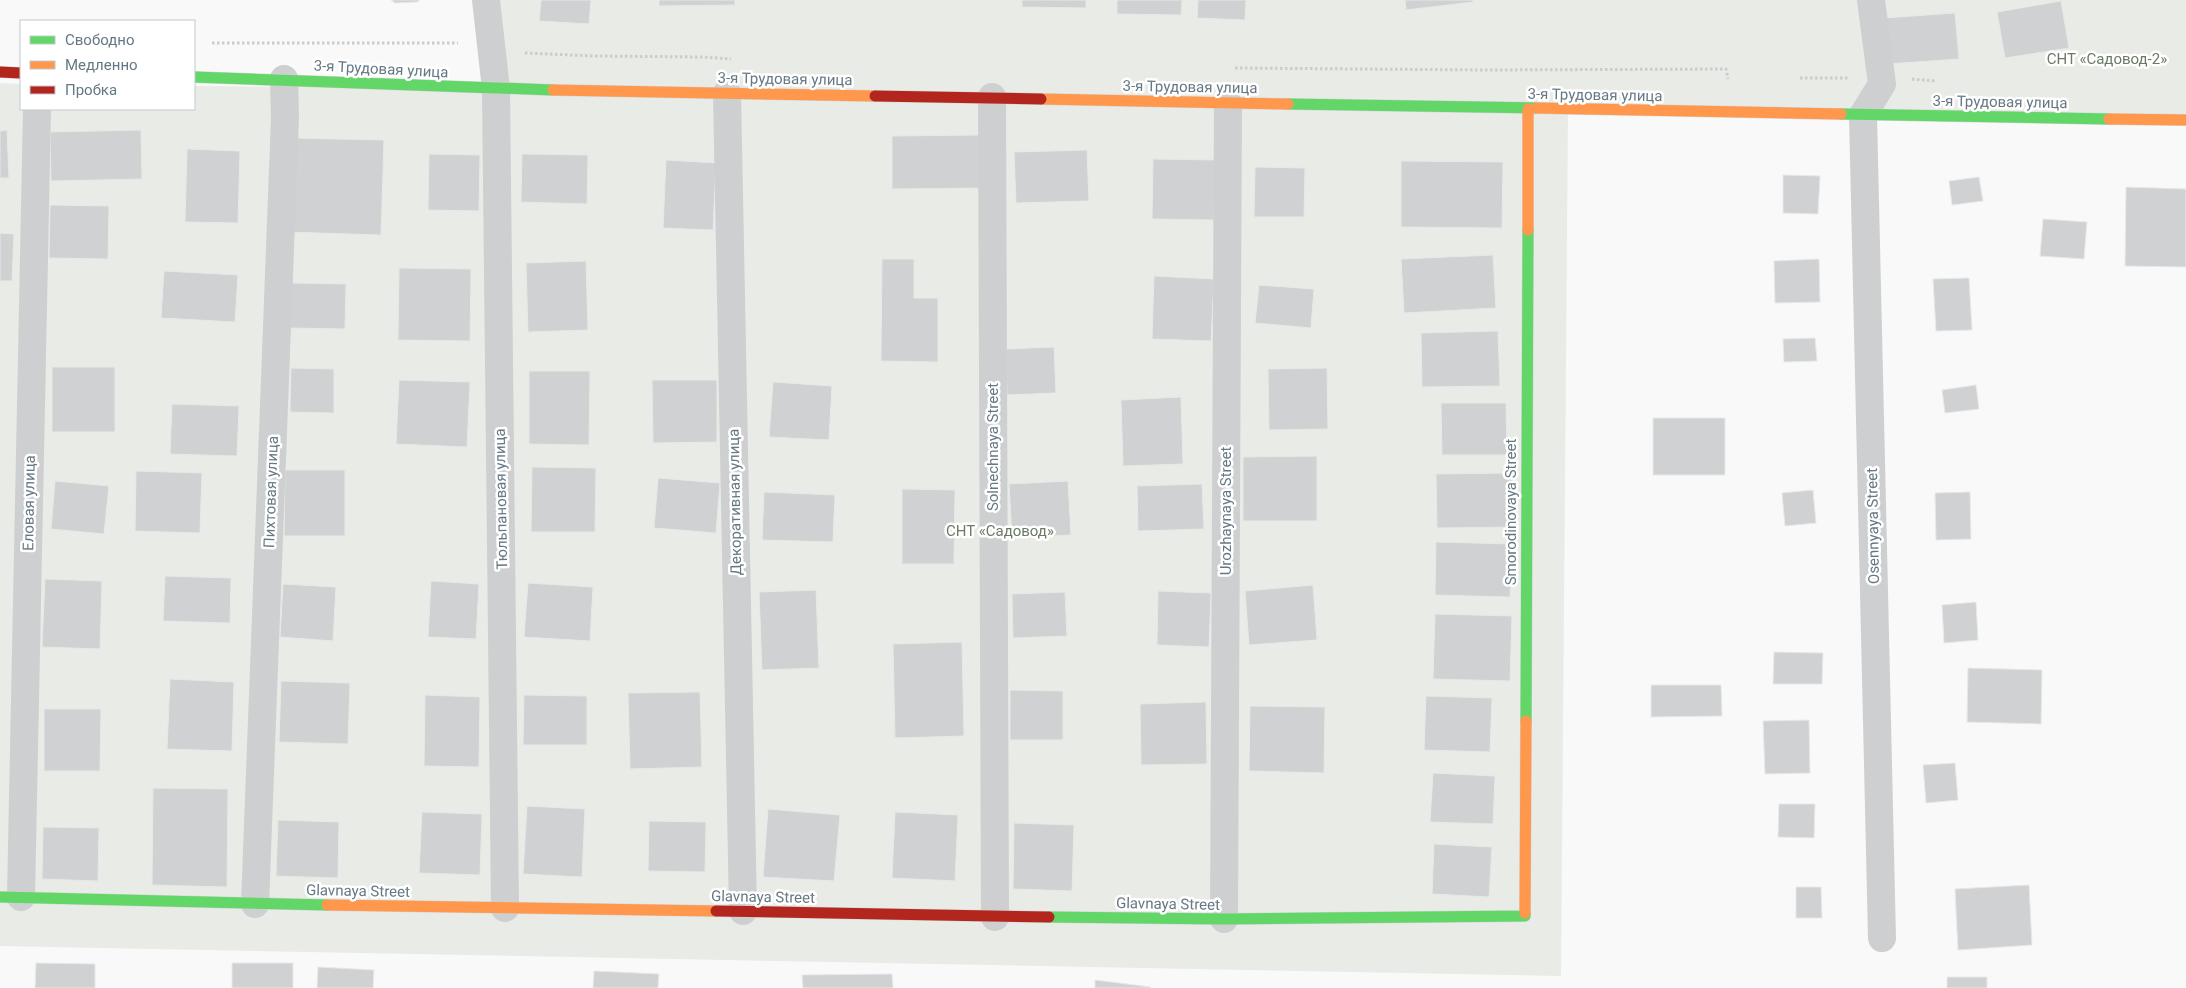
<svg xmlns="http://www.w3.org/2000/svg" width="2186" height="988" font-family="Roboto,sans-serif">
	<style>
		.green { fill: #e8ebe6 }
		.building { fill: #cfd1d2; stroke: #e8e8e8 }
		.lines { fill: none; stroke-linecap: round; stroke-linejoin: round }
		.fast-casing { stroke: #d5d6d7; stroke-width: 12 }
		.slow-casing { stroke: #d5d6d7; stroke-width: 12 }
		.jam-casing { stroke: #d5d6d7; stroke-width: 12 }
		.path { stroke: #cbcccd; stroke-width: 3; stroke-dasharray: 2.5 2.5; stroke-linecap: butt }
		.street { stroke: #cecfd0; stroke-width: 28 }
		.fast { stroke: #63d668; stroke-width: 11 }
		.slow { stroke: #ff974d; stroke-width: 11 }
		.jam { stroke: #b3261e; stroke-width: 11 }
		.labels { text-anchor: middle; dominant-baseline: central; stroke-width: 5; stroke-linejoin: round; paint-order: stroke }
		.park-label { font-size: 15px; fill: #6a7a64; stroke: #fff }
		.street-label { font-size: 15px; fill: #657883; stroke: #fff }
	</style>
	<rect width="100%" height="100%" fill="#f9f9f9"/>
	<!-- green -->
	<path class="green" d="M485 0H2186V120L1568 110 1561 976 0 946V83L21 84V109H194V86L496 89Z"/>
	<!-- building -->
	<path class="building" d="M391 0H420L417 2 395 3Z
		M541 0H591L589 24 539 21Z
		M659 0H735V5L659 6Z
		M1022 0H1086V8L1022 7Z
		M1117 0H1182L1181 15 1117 14Z
		M1198 0H1246L1245 20 1197 18Z
		M1405 0H1473V2L1406 10Z
		M2061 1 2069 48 2005 58 1997 12Z
		M1955 13 1959 59 1887 64 1884 18Z
		M7 130 9 178H0V131Z
		M141 130 142 179 51 181 50 132Z
		M982 135V188L892 189V136Z
		M290 138 384 140 381 235 287 232Z
		M187 149 240 151 238 223 185 222Z
		M1087 150 1089 201 1016 203 1014 152Z
		M429 154 480 155 479 211 428 210Z
		M522 154 588 155 587 204 521 202Z
		M1153 159 1215 160 1214 220 1152 219Z
		M666 160 716 163 713 230 663 228Z
		M1401 161 1503 162 1502 228 1401 227Z
		M1255 167 1305 168 1304 217H1254Z
		M1783 175 1820 176 1818 214 1783 213Z
		M1979 177 1983 201 1952 205 1949 181Z
		M2126 187 2186 189V267L2125 266Z
		M50 205 109 206 108 259 49 258Z
		M2043 219 2087 222 2084 259 2040 256Z
		M0 233 14 234 12 281H0Z
		M1493 255 1496 308 1404 313 1401 259Z
		M882 259H914V298H938V362L881 361Z
		M1819 259 1820 302 1775 303 1774 261Z
		M586 261 588 330 528 332 526 263Z
		M399 268 471 269 470 341 398 340Z
		M164 271 238 275 235 322 161 318Z
		M1154 276 1214 279 1211 341 1152 339Z
		M1969 278 1972 330 1936 331 1933 279Z
		M291 283 346 284 345 329 290 328Z
		M1259 285 1314 289 1311 328 1255 323Z
		M1498 331 1500 386 1422 387 1421 333Z
		M1815 338 1817 361 1784 362 1783 339Z
		M1054 347 1056 393 1007 395 1006 349Z
		M52 367H115V432H52Z
		M291 368 334 369V413L290 412Z
		M1327 368 1328 429 1269 430 1268 369Z
		M529 371H590L589 445 529 444Z
		M399 380 470 382 467 447 396 444Z
		M652 380H717V442L653 443Z
		M773 382 832 386 829 440 769 437Z
		M1976 385 1979 409 1945 413 1942 390Z
		M1181 397 1183 464 1123 466 1121 400Z
		M1441 403H1506L1507 455H1442Z
		M172 404 239 406 237 456 170 454Z
		M1653 418H1725V475H1653Z
		M1317 456V521H1243V457Z
		M532 467 596 468 595 532H531Z
		M285 470H345V536H284Z
		M136 471 202 473 200 533 135 531Z
		M1513 473 1514 527 1437 528 1436 474Z
		M658 478 720 483 716 533 654 528Z
		M55 481 109 486 104 534 51 529Z
		M1068 481 1071 535 1012 538 1009 484Z
		M1202 484 1204 529 1138 531 1137 486Z
		M902 489 955 490 954 564H902Z
		M1813 490 1816 523 1785 526 1782 493Z
		M764 492 835 495 833 542 762 540Z
		M1970 492 1971 539 1936 540 1935 493Z
		M1436 542 1512 544 1510 597 1435 595Z
		M165 576 231 578 230 623 163 621Z
		M45 579 102 581 100 649 42 647Z
		M431 581 479 584 476 639 428 637Z
		M528 583 593 587 590 641 524 637Z
		M283 584 336 587 333 641 280 637Z
		M1313 585 1317 640 1249 645 1245 591Z
		M816 590 819 668 762 670 759 592Z
		M1158 591 1211 593 1209 647 1157 645Z
		M1065 592 1067 636 1013 638 1012 594Z
		M1976 602 1978 640 1944 643 1942 605Z
		M1435 614 1512 616 1510 681 1433 679Z
		M962 642 964 736 895 738 893 644Z
		M1774 652 1823 653 1822 684H1773Z
		M1968 668 2042 670 2041 724 1967 722Z
		M170 679 234 682 232 751 167 749Z
		M281 681 350 683 348 744 279 742Z
		M1651 685H1721L1722 716 1651 717Z
		M1010 690 1063 691V740H1010Z
		M700 692 702 767 630 769 628 693Z
		M425 695 480 697 479 767 424 766Z
		M524 695 587 696V745H523Z
		M1426 696 1492 698 1490 752 1424 750Z
		M1206 702 1207 764 1141 765 1140 704Z
		M1250 706 1325 707 1324 773 1249 771Z
		M44 709H101L100 771H44Z
		M1809 720 1810 773 1765 774 1763 721Z
		M1955 763 1958 800 1926 803 1923 765Z
		M1433 773 1495 776 1493 824 1430 822Z
		M153 788 228 789 227 887 152 885Z
		M1779 804H1815L1814 838 1778 837Z
		M527 806 585 809 582 877 523 874Z
		M768 809 840 815 834 881 763 877Z
		M422 812 482 814 480 875 419 873Z
		M895 812 958 815 955 881 892 878Z
		M278 820 339 822 338 878 276 876Z
		M649 821 706 822 705 872 648 871Z
		M1014 823 1074 825 1072 891 1013 889Z
		M43 827 99 828 98 881 42 879Z
		M1434 844 1492 847 1489 897 1432 894Z
		M2029 885 2032 945 1958 950 1955 889Z
		M1796 887H1821L1822 918H1796Z
		M36 963 95 964V988H35Z
		M232 963H293V988H232Z
		M318 967 374 970 373 988H317Z
		M594 971 659 974 658 988H593Z
		M892 974 893 988H803L802 975Z
		M1947 977H1987V988H1947Z
		M1095 980 1151 987 1150 988H1095Z"/>
	<g class="lines">
		<defs>
			<path id="fast" d="M194 77 553 90
				M1288 104 1536 108
				M1841 114 2109 119
				M1526 721 1528 230
				M0 897 327 905
				M1049 917 1224 919 1525 916V913"/>
			<path id="slow" d="M553 90 875 96
				M1041 99 1288 104
				M1536 108 1841 114
				M2109 119 2186 120
				M1528 230V109
				M327 905 716 911
				M1525 913 1526 721"/>
			<path id="jam" d="M0 72 21 73
				M875 96 1041 99
				M716 911 1049 917"/>
		</defs>
		<!-- fast casing -->
		<use href="#fast" class="fast-casing"/>
		<!-- slow casing -->
		<use href="#slow" class="slow-casing"/>
		<!-- jam casing -->
		<use href="#jam" class="jam-casing"/>
		<!-- path -->
		<path class="path" d="M212 43H458
			M525 53 595 56 703 57 731 59
			M1235 68 1486 70 1726 69 1728 79
			M1800 78H1848
			M1912 79 1936 81"/>
		<!-- street -->
		<path class="street" d="M486 0 496 89 505 908
			M1871 0 1882 84 1863 115 1882 938
			M727 93 743 911
			M992 97 995 917
			M21 897 37 109
			M255 904 285 117 284 79
			M1224 919 1228 103"/>
		<!-- fast -->
		<use href="#fast" class="fast"/>
		<!-- slow -->
		<use href="#slow" class="slow"/>
		<!-- jam -->
		<use href="#jam" class="jam"/>
	</g>
	<g class="labels">
		<!-- park labels -->
		<g class="park-label">
			<text x="2107" y="59">СНТ «Садовод-2»</text>
			<text x="1000" y="531">СНТ «Садовод»</text>
		</g>
		<!-- street labels -->
		<g class="street-label">
			<text transform="translate(381 69) rotate(3)">3-я Трудовая улица</text>
			<text transform="translate(785 79) rotate(1)">3-я Трудовая улица</text>
			<text transform="translate(1190 87) rotate(1)">3-я Трудовая улица</text>
			<text transform="translate(1595 95) rotate(1)">3-я Трудовая улица</text>
			<text transform="translate(2000 102) rotate(1)">3-я Трудовая улица</text>
			<text transform="translate(993 447) rotate(-90)">Solnechnaya Street</text>
			<text transform="translate(271 492) rotate(-88)">Пихтовая улица</text>
			<text transform="translate(501 499) rotate(-91)">Тюльпановая улица</text>
			<text transform="translate(735 502) rotate(-91)">Декоративная улица</text>
			<text transform="translate(29 503) rotate(-89)">Еловая улица</text>
			<text transform="translate(1226 511) rotate(-90)">Urozhaynaya Street</text>
			<text transform="translate(1511 512) rotate(-90)">Smorodinovaya Street</text>
			<text transform="translate(1873 526) rotate(-91)">Osennyaya Street</text>
			<text transform="translate(358 891) rotate(1)">Glavnaya Street</text>
			<text transform="translate(763 897) rotate(1)">Glavnaya Street</text>
			<text transform="translate(1168 904) rotate(1)">Glavnaya Street</text>
		</g>
	</g>
	<!-- legend -->
	<rect x="20" y="20" width="175" height="90" fill="#ffffff" stroke="#c1c9cd"/>
	<rect x="30" y="36" width="25" height="8" fill="#63d668" stroke="#c1c9cd"/>
	<text x="65" y="45" font-size="15" fill="#657883">Свободно</text>
	<rect x="30" y="61" width="25" height="8" fill="#ff974d" stroke="#c1c9cd"/>
	<text x="65" y="70" font-size="15" fill="#657883">Медленно</text>
	<rect x="30" y="86" width="25" height="8" fill="#b3261e" stroke="#c1c9cd"/>
	<text x="65" y="95" font-size="15" fill="#657883">Пробка</text>
</svg>
